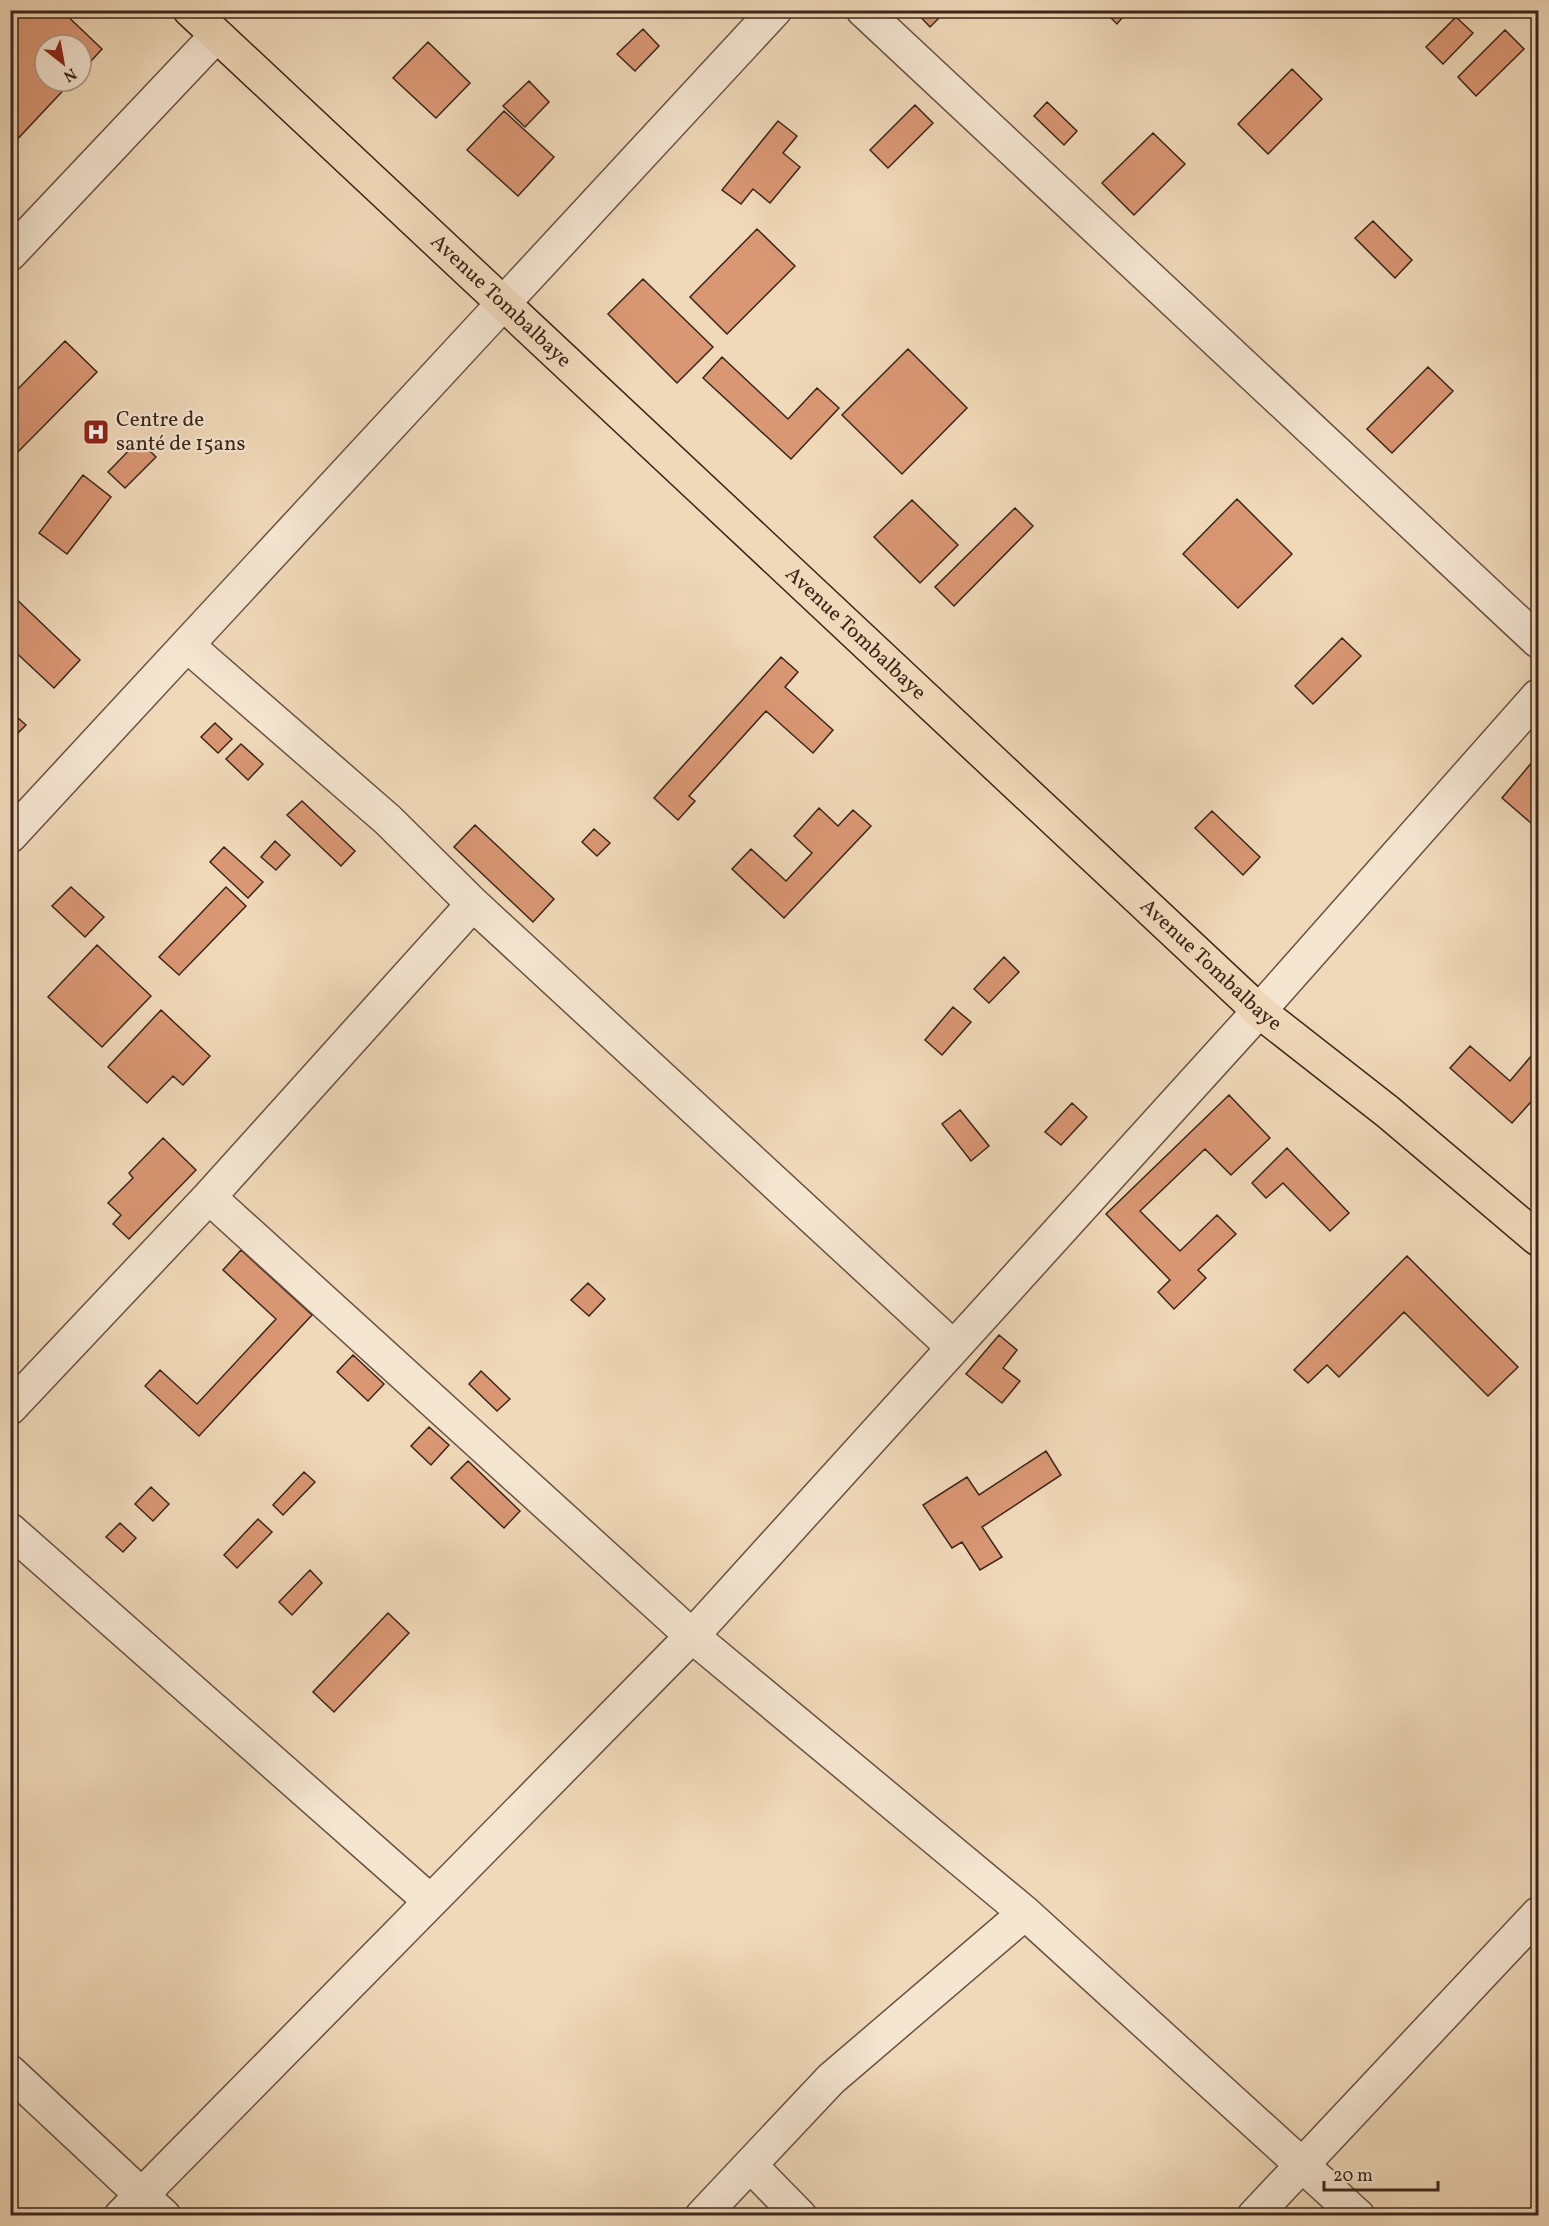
<svg xmlns="http://www.w3.org/2000/svg" width="1549" height="2226" font-family="Vollkorn,serif">
	<style>
		.building { fill: #da9774; stroke: #3c251a; stroke-width: 1.5 }
		.lines { fill: none; stroke-linecap: round; stroke-linejoin: round }
		.minor-casing { stroke: #695242; stroke-width: 36 }
		.major-casing { stroke: #3c251a; stroke-width: 36 }
		.minor { stroke: #f5e6d2; stroke-width: 33 }
		.major { stroke: #f0d9b9; stroke-width: 33 }
		.labels { text-anchor: middle; dominant-baseline: central; stroke-width: 4.5; stroke-linejoin: round; paint-order: stroke }
		.street-label { font-size: 21px; fill: #3c251a; stroke: #f5e6d2 }
		.poi-label { font-size: 21px; fill: #3c251a; stroke: #f5e6d2; text-anchor: start }
	</style>
	<rect width="100%" height="100%" fill="#f0d9b9"/>
	<filter id="stains"><feTurbulence type="fractalNoise" baseFrequency=".00333" numOctaves="4"/><feColorMatrix values="0 0 0 0 .2 0 0 0 0 .09 0 0 0 0 .02 0 0 0 .5 -.17"/></filter>
	<radialGradient id="worn" r=".72"><stop offset=".6" stop-color="#630" stop-opacity="0"/><stop offset="1" stop-color="#630" stop-opacity=".3"/></radialGradient>
	<!-- building -->
	<path class="building" d="M10 10H61L102 49 81 72V45H45V81H72L10 147Z
		M914 10H946V11L930 27Z
		M1103 10H1129L1117 24Z
		M1456 17 1473 33 1443 64 1426 47Z
		M643 29 659 46 635 71 617 54Z
		M1505 30 1524 49 1476 96 1458 77Z
		M428 42 470 83 436 118 393 78Z
		M1292 69 1322 99 1268 154 1238 124Z
		M529 81 549 102 525 127 503 106Z
		M1047 102 1077 131 1064 145 1034 116Z
		M915 105 933 123 888 168 870 150Z
		M504 111 554 157 518 196 467 150Z
		M778 121 797 136 783 153 800 167 770 203 753 189 741 204 722 190Z
		M1153 133 1185 164 1134 215 1102 183Z
		M1373 221 1412 260 1395 278 1355 238Z
		M757 229 795 266 727 334 690 297Z
		M643 279 713 347 677 383 608 314Z
		M65 341 97 372 10 460V397Z
		M908 349 967 408 902 474 842 415Z
		M722 357 788 419 817 388 839 408 791 459 703 378Z
		M1428 367 1453 391 1392 453 1367 429Z
		M139 440 156 457 125 488 108 472Z
		M83 475 111 497 67 554 39 533Z
		M1237 499 1292 554 1238 608 1183 554Z
		M912 500 958 545 920 583 874 537Z
		M1015 508 1033 526 954 606 935 587Z
		M10 593 80 660 54 688 10 647Z
		M1342 638 1361 656 1313 704 1295 686Z
		M781 657 798 672 785 687 833 730 813 753 766 711 689 796 695 801 678 820 654 798Z
		M10 711 26 725 10 741Z
		M215 723 232 739 218 753 201 737Z
		M241 744 263 764 248 780 226 759Z
		M1538 755V790L1532 797 1538 802V829L1502 798Z
		M302 801 355 851 341 866 287 815Z
		M819 808 838 826 853 810 871 826 784 918 732 869 751 849 786 881 812 853 794 836Z
		M1212 811 1260 857 1243 875 1195 828Z
		M475 825 554 899 533 922 454 847Z
		M594 829 610 843 597 856 582 842Z
		M275 841 290 855 276 870 261 857Z
		M224 847 263 882 248 898 210 862Z
		M71 887 104 917 85 937 52 906Z
		M226 887 246 906 179 975 159 957Z
		M97 945 151 996 102 1047 48 997Z
		M1004 957 1019 972 989 1003 974 989Z
		M953 1007 971 1022 942 1055 925 1040Z
		M161 1010 210 1056 183 1085 173 1076 147 1103 108 1067Z
		M1470 1046 1510 1081 1538 1048V1094L1512 1123 1450 1068Z
		M1229 1095 1270 1138 1231 1175 1205 1149 1140 1211 1180 1251 1217 1215 1236 1234 1198 1270 1206 1278 1174 1309 1158 1292 1170 1280 1106 1214Z
		M1072 1103 1087 1117 1061 1145 1045 1132Z
		M960 1110 989 1146 971 1161 942 1124Z
		M163 1138 196 1170 129 1239 113 1224 121 1215 108 1203 133 1178 129 1173Z
		M1287 1148 1349 1213 1330 1231 1283 1183 1266 1198 1252 1183Z
		M241 1250 312 1315 199 1436 145 1386 160 1370 197 1404 276 1319 223 1270Z
		M1407 1256 1518 1367 1488 1396 1404 1312 1339 1377 1327 1365 1308 1383 1294 1370Z
		M588 1283 605 1299 589 1316 571 1300Z
		M999 1335 1017 1350 1003 1368 1020 1381 1002 1403 966 1374Z
		M353 1355 384 1384 368 1401 337 1372Z
		M481 1371 510 1399 497 1411 469 1384Z
		M429 1427 449 1445 431 1465 411 1446Z
		M1046 1451 1061 1475 982 1527 1002 1557 980 1570 962 1542 952 1548 923 1505 967 1477 979 1495Z
		M468 1461 520 1511 504 1528 451 1478Z
		M304 1472 315 1482 283 1515 273 1505Z
		M151 1487 169 1504 153 1521 135 1504Z
		M258 1519 272 1532 237 1568 224 1555Z
		M120 1523 136 1538 123 1552 106 1537Z
		M310 1570 322 1583 292 1615 279 1602Z
		M388 1613 409 1633 334 1712 313 1692Z"/>
	<g class="lines">
		<defs>
			<path id="minor" d="M863 10 1538 641
				M10 254 216 36
				M187 645 388 820 473 904 953 1347
				M10 836 775 10
				M209 1197 692 1636 1025 1913 1358 2216
				M10 1408 209 1197 473 904
				M10 1530 430 1901
				M10 2072 164 2216
				M750 2165 800 2216
				M121 2216 692 1636 1259 1011 1538 696
				M702 2216 831 2079 1025 1913
				M1254 2216 1538 1914"/>
			<g id="major">
				<path id="s1" d="M190 10 1259 1011 1388 1112 1538 1239"/>
			</g>
		</defs>
		<!-- minor casing -->
		<use href="#minor" class="minor-casing"/>
		<!-- major casing -->
		<use href="#major" class="major-casing"/>
		<!-- minor -->
		<use href="#minor" class="minor"/>
		<!-- major -->
		<use href="#major" class="major"/>
	</g>
	<!-- icons -->
	<defs>
		<symbol id="hospital-square" viewBox="-11 -11 22 22"><rect x="-9" y="-9" width="18" height="18" rx="4" fill="#8f2418" stroke="#f5e6d2"/><path d="M-5-5h3v3.5h4V-5h3V5h-3V1.5h-4V5h-3Z" fill="#fff"/></symbol>
	</defs>
	<g fill-rule="evenodd">
		<use href="#hospital-square" x="81" y="417" width="30" height="30"/>
	</g>
	<g class="labels">
		<!-- street labels -->
		<g class="street-label">
			<text stroke="none"><textPath href="#s1" startOffset="426">Avenue Tombalbaye</textPath></text>
			<text stroke="none"><textPath href="#s1" startOffset="912">Avenue Tombalbaye</textPath></text>
			<text stroke="none"><textPath href="#s1" startOffset="1398">Avenue Tombalbaye</textPath></text>
		</g>
		<!-- poi labels -->
		<g class="poi-label">
			<text x="116" y="420">Centre de<tspan x="116" dy="24">santé de 15ans</tspan></text>
		</g>
	</g>
	<!-- margin -->
	<rect width="1549" height="2226" fill="none" stroke="#f0d9b9" stroke-width="36"/>
	<rect x="12" y="12" width="1525" height="2202" fill="none" stroke="#3c251a" stroke-width="3"/>
	<rect x="18" y="18" width="1513" height="2190" fill="none" stroke="#3c251a" stroke-width="1.5"/>
	<!-- north arrow -->
	<g transform="translate(63 63) rotate(149)"><circle r="28" fill="#f5e6d2" stroke="#ab9988" stroke-width="1.5"/>
	<path d="M0-4.5L10 22L0 15L-10 22Z" fill="#8f2418"/>
	<text y="-9" font-size="16" font-weight="bold" text-anchor="middle" fill="#3c251a">N</text>
	</g>
	<!-- scale -->
	<path d="M1324 2181v9h114v-9" fill="none" stroke="#3c251a" stroke-width="3"/>
	<text x="1333" y="2181" font-size="18" fill="#3c251a" stroke="#f5e6d2" stroke-width="4.5" paint-order="stroke">20 m</text>
	<rect width="100%" height="100%" filter="url(#stains)"/>
	<rect width="100%" height="100%" fill="url(#worn)"/>
</svg>
